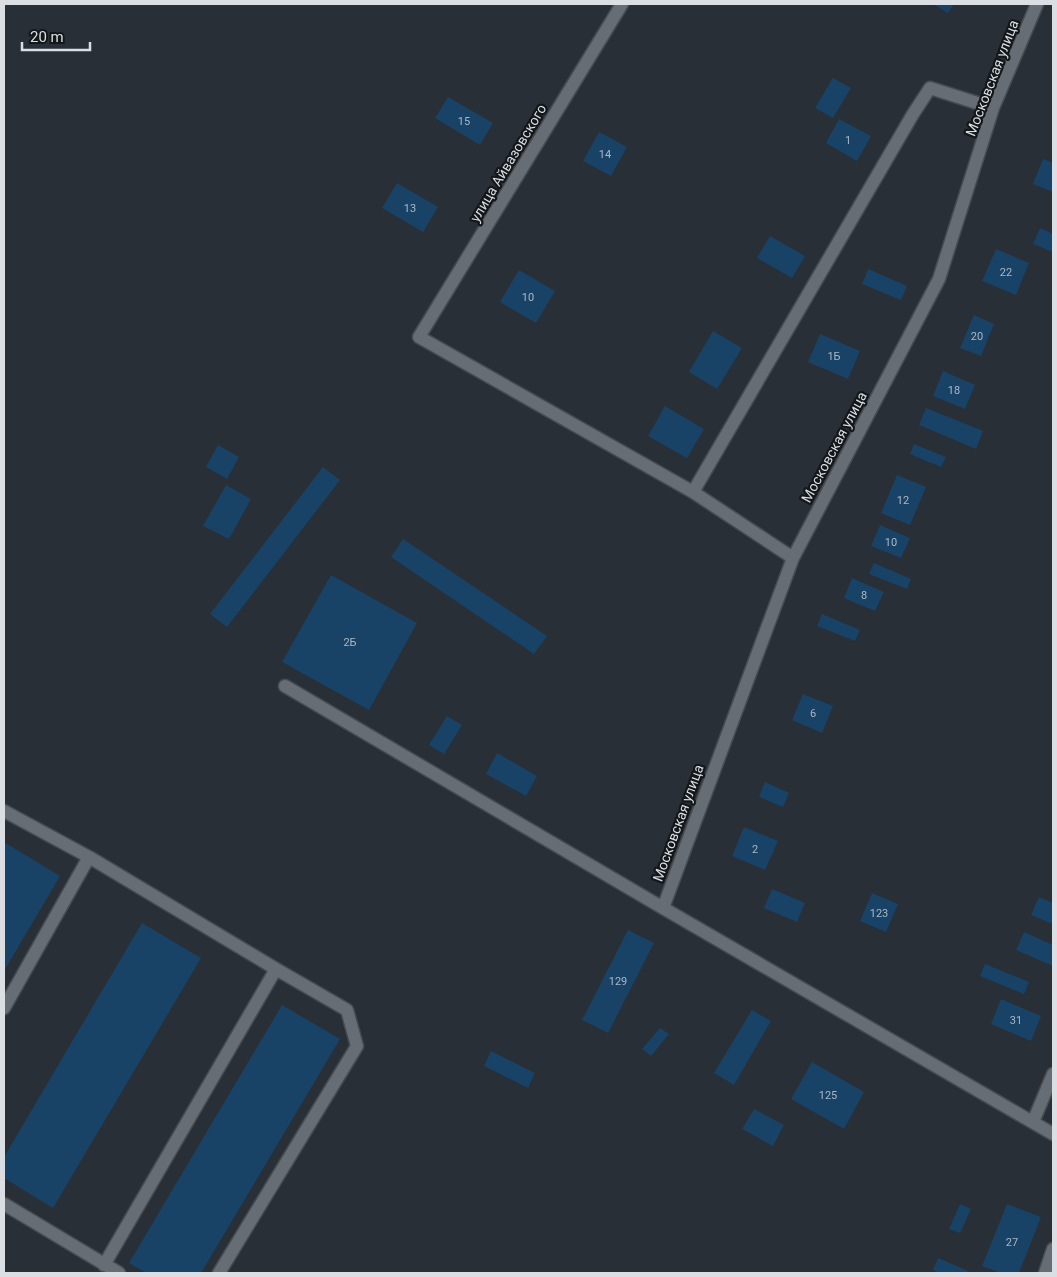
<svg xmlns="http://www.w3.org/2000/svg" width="1057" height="1277" font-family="Roboto,sans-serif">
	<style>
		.building { fill: #194267 }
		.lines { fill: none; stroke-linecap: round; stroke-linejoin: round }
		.minor-casing { stroke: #464b50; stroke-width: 15 }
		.minor { stroke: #666d74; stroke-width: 12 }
		.labels { text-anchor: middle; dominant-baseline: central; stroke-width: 4.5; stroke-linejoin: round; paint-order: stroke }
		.number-label { font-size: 11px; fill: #aab8c4 }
		.street-label { font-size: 14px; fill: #dbdfe3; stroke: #14171a }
	</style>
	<rect width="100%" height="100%" fill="#292f36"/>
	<!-- building -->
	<path class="building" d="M933 4H954L948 13Z
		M833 78 851 88 833 118 815 108Z
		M448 97 493 123 480 145 435 118Z
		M839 119 871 136 857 161 826 143Z
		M599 132 627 147 611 176 583 161Z
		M1043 159 1053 163V192L1033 184Z
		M397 183 438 207 423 232 382 208Z
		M1040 228 1053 234V252L1033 244Z
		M770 236 805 256 792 278 757 258Z
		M996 249 1029 263 1016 295 982 281Z
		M868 269 907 286 901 300 862 284Z
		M519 270 555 291 536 323 500 302Z
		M974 315 994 324 981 356 960 348Z
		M713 331 742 348 717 389 689 372Z
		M820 334 860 351 848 379 808 362Z
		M943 371 975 385 965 409 933 396Z
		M665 406 704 429 687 458 648 436Z
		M926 408 983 431 976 449 919 425Z
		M914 444 946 457 941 467 910 454Z
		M218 445 239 457 227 479 206 467Z
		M323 467 340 480 227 627 210 614Z
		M897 475 926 487 910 525 881 513Z
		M226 485 251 499 229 539 203 526Z
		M880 525 910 538 901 558 871 546Z
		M403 539 547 636 534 654 391 557Z
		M874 563 911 579 907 589 869 574Z
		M331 575 417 623 369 710 282 662Z
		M852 578 884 592 875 611 844 598Z
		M822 614 860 630 855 641 817 626Z
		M803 694 833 706 822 733 792 720Z
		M447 716 462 725 444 754 429 745Z
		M497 753 537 776 526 796 486 774Z
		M765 782 789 793 783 807 759 797Z
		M744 827 778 841 765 870 732 856Z
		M4 842 60 876 4 971Z
		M772 889 805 903 797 922 764 908Z
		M872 893 898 904 886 932 860 921Z
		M1039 897 1053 903V924L1031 915Z
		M142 923 201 958 53 1208 4 1178V1157Z
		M628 930 654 943 608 1033 582 1020Z
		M1024 932 1053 945V966L1016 950Z
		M985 964 1029 982 1024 994 980 976Z
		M1001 999 1041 1016 1031 1041 991 1024Z
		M282 1005 340 1039 201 1273H146L129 1263Z
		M752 1010 771 1021 734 1085 714 1073Z
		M660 1028 669 1034 651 1056 642 1049Z
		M491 1051 535 1073 528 1088 484 1066Z
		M812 1062 864 1092 844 1129 791 1099Z
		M754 1109 784 1125 773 1146 742 1129Z
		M960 1204 971 1209 960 1233 949 1229Z
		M1007 1204 1041 1217 1019 1273H1001L982 1266Z
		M938 1258 968 1271 967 1273H940L933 1270Z"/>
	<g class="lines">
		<defs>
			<path id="minor" d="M622 4 419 337 693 492 793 558
				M693 492 913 114 930 88 993 108
				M285 686 663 908 1053 1134
				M4 811 89 857 276 969 347 1010 357 1046 219 1273
				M663 908 793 558 939 279 993 108 1037 4
				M4 1008 89 857
				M1033 1122 1053 1074
				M4 1204 119 1273
				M104 1265 276 969
				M1045 1273 1053 1249"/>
		</defs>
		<!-- minor casing -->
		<use href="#minor" class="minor-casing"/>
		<!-- minor -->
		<use href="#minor" class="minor"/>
	</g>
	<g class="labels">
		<!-- number labels -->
		<g class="number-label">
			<text x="464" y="121">15</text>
			<text x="848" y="140">1</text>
			<text x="605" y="154">14</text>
			<text x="410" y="208">13</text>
			<text x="1006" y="272">22</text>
			<text x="528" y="297">10</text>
			<text x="977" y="336">20</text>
			<text x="834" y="356">1Б</text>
			<text x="954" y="390">18</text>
			<text x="903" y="500">12</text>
			<text x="891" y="542">10</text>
			<text x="864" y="595">8</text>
			<text x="350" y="642">2Б</text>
			<text x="813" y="713">6</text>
			<text x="755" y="849">2</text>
			<text x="879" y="913">123</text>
			<text x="618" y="981">129</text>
			<text x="1016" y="1020">31</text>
			<text x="828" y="1095">125</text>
			<text x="1012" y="1242">27</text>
		</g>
		<!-- street labels -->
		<g class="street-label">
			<text transform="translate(992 78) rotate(-69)">Московская улица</text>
			<text transform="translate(508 163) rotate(-59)">улица Айвазовского</text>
			<text transform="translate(834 447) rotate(-62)">Московская улица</text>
			<text transform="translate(678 823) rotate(-70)">Московская улица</text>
		</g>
	</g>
	<!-- border -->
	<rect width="1057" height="1277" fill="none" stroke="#dbdfe3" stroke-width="10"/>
	<!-- scale -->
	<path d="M22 42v8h68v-8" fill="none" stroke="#dbdfe3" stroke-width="2.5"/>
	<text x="30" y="42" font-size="15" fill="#dbdfe3" stroke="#14171a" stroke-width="4" paint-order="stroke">20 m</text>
</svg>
